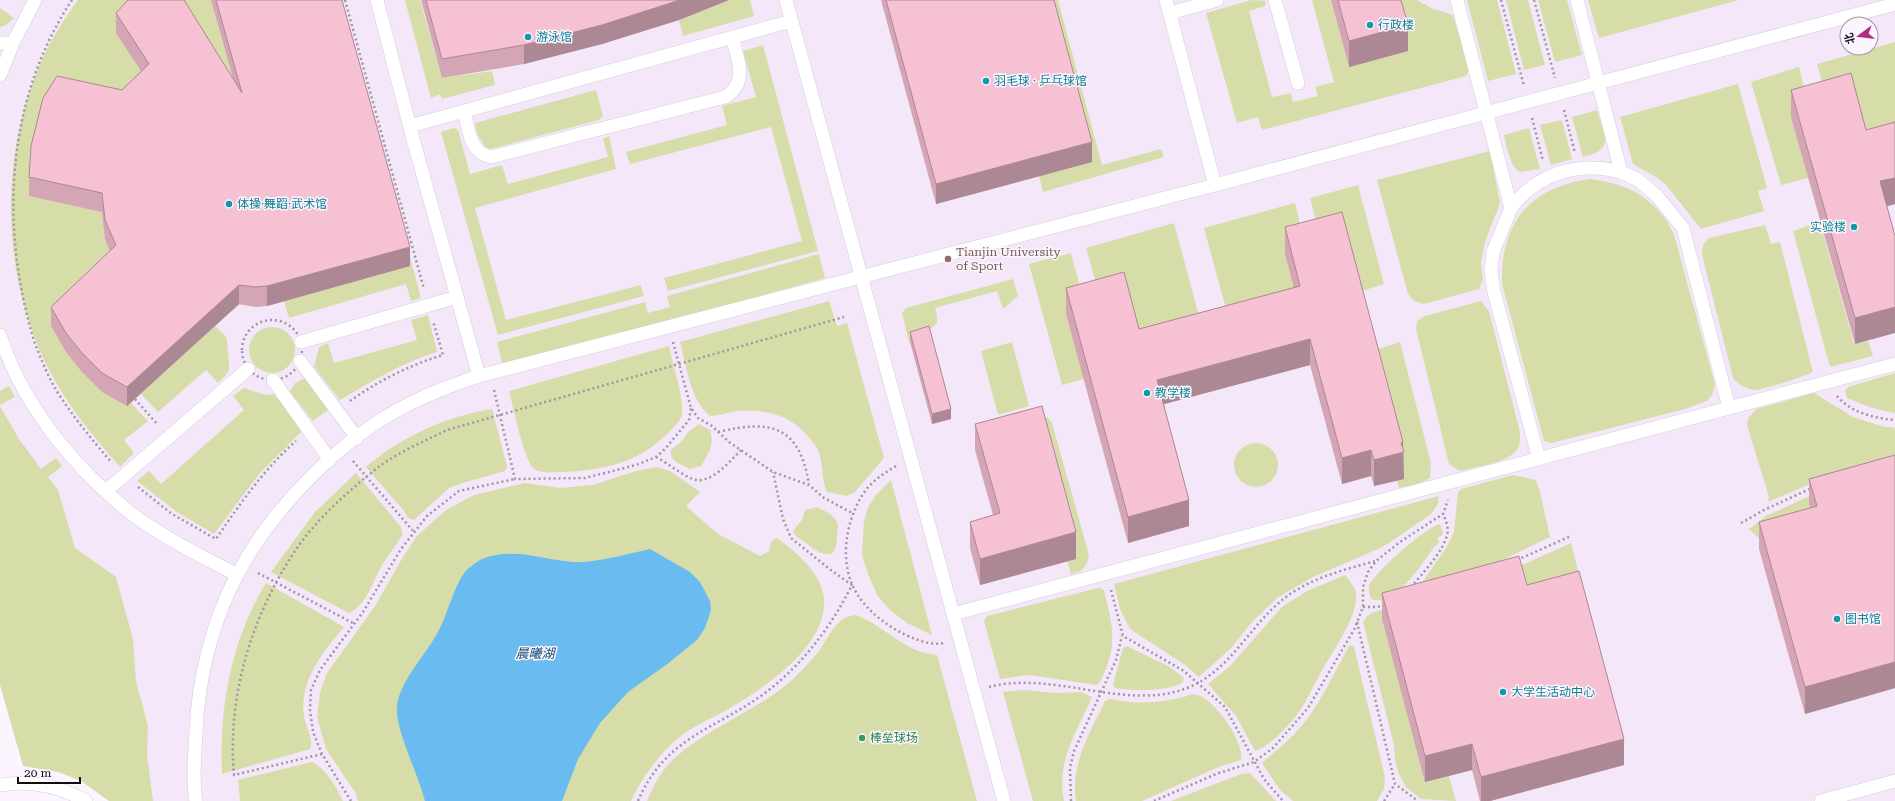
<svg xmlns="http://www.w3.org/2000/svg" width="1895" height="801" font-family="'Roboto Serif','Noto Sans SC',serif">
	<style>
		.built { fill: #f4e7fa; fill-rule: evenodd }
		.green { fill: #d7dda8 }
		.water { fill: #6abbef }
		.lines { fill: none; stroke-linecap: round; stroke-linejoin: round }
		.service-casing { stroke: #d4ccd8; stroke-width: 14 }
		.path { stroke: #9d979f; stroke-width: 2.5; stroke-dasharray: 2 3; stroke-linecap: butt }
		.service { stroke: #fff; stroke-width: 13 }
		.wall { fill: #d4a6b5 }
		.shaded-wall { fill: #ac8794 }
		.building { fill: #f6c1d3; stroke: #ac8794 }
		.culture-dot { fill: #0f9aa8; stroke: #fcf4ff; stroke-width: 1.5 }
		.education-dot { fill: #8d6e63; stroke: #fcf4ff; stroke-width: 1.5 }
		.leisure-dot { fill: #2e9e5b; stroke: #fcf4ff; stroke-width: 1.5 }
		.labels { text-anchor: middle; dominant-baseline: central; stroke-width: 3; stroke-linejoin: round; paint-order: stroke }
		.culture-label { font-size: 12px; fill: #0d838f; stroke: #fcf4ff; text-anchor: start }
		.education-label { font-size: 12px; fill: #785e54; stroke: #fcf4ff; text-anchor: start }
		.leisure-label { font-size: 12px; fill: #27864d; stroke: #fcf4ff; text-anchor: start }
		.water-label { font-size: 13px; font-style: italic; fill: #145274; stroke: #fcf4ff }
	</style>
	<rect width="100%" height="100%" fill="#fcf4ff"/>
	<!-- built -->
	<path class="built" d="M0 0H1895V801H133L0 470ZM1847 24H1871V48H1847Z"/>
	<!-- green -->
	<path class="green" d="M78 0H341L421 298 411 301 406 284 289 318 284 301 267 306 239 305 215 326 227 338 229 364V370L225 376 218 383 206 370 158 412 141 394 131 403 148 421 124 440 134 453 120 467C92 435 65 403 46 364 0 269 0 153 43 57 53 36 65 18 78 0Z
		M405 0H420L442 78 492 71 495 85 442 99 440 94 431 98Z
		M729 0H750L754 16 683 36 679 20Z
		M1049 0H1058L1102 165 1161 149 1164 157 1043 192 1039 176Z
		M1251 0 1266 1 1265 6 1249 11 1272 97 1291 93 1293 102 1318 96 1315 87 1334 82 1312 0H1331L1349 67 1395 0H1417L1431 8 1453 15 1469 71 1466 76 1262 130 1258 117 1237 123 1206 13Z
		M1467 0H1497L1516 74 1488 81Z
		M1506 0H1528L1545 65 1524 70Z
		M1538 0H1567L1582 55 1555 62Z
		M1588 0H1739L1599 38Z
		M0 8 14 18 6 25 0 27Z
		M1895 42V149L1829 106 1817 64Z
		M763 45 818 251 668 291 664 278 802 241 771 127 630 164 626 152 727 125 722 106 756 97 743 51Z
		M1799 67 1810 111 1808 178 1781 185 1751 82Z
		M1738 84 1767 188 1758 191 1764 211 1701 229 1666 185 1656 177 1633 164 1620 117Z
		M596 90 603 116 599 120 490 149 485 147 477 133 475 123Z
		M1597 110C1604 137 1616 149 1583 157L1572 117Z
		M1562 120 1572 159 1551 165 1540 125Z
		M454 128 458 130 470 174 502 165 508 184 608 157 603 139 609 136 616 169 475 208 506 320 641 285 644 296 498 335 441 132Z
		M1529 128 1540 169 1520 172C1509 165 1507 147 1504 135Z
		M1490 151 1500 203 1485 242 1481 263 1483 279 1479 289 1424 304 1414 301 1408 294 1377 180Z
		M1590 179C1618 182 1645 192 1663 216 1668 222 1672 230 1675 238L1715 385 1712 395 1707 401 1685 409 1552 443 1544 441 1502 284C1500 224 1529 187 1590 179Z
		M1358 185 1384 284 1356 293 1322 244 1310 198Z
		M1295 203 1306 248 1300 312 1232 331 1204 228Z
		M1820 222 1854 344 1868 341 1873 356 1830 367 1793 231Z
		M1174 223 1205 338 1139 356 1102 304 1086 248Z
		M1765 225 1771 244 1780 242 1813 372C1805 376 1761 391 1754 390 1746 389 1738 384 1733 378L1702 255C1702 247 1703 243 1709 238Z
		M1071 253 1086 309 1066 314 1084 379 1062 385 1029 264Z
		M819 254 825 278 503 366 497 342 645 302 648 313 670 307 667 296Z
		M1013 279 1018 296 1003 309 997 291 935 308 937 315V323L931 329 929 336 909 342 902 313 906 308Z
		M829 301 837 326 847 323 884 458 855 492 846 496 827 492C821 479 824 464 818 450 815 444 809 438 805 433 788 414 762 409 737 411 728 412 719 416 710 416 691 402 686 365 680 342Z
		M1481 301 1489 311 1519 428C1520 436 1522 446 1515 452 1505 463 1474 467 1459 471L1449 464 1416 329 1417 321 1425 316Z
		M428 315 437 352C403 362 371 382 340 400L314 367 319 347 328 343 334 363 417 340 411 320Z
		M249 350a23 23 0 1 1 46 0a23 23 0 1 1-46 0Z
		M1012 342 1029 406 998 415 981 351Z
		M1400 342 1431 463 1430 478 1418 484 1399 488 1397 480 1404 479 1372 351Z
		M669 346C672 361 685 402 682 415 680 422 672 429 667 434 639 463 600 471 561 472 553 472 542 474 534 469 524 461 513 406 509 391Z
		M1895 373V413L1872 408 1847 398 1845 391 1848 387Z
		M305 378 329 409 313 421 290 392 295 383Z
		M9 386 15 397 0 405V391Z
		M244 388 266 395 275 394 303 430 260 473 214 534 177 512 137 481 149 471 161 484 244 410 233 396Z
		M1814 393 1853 417 1881 426 1895 428V455L1810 484 1768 502 1769 497 1747 425 1748 419 1756 409Z
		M0 406 19 439 41 469 56 458 62 466 48 477 58 490 75 548 116 577 133 639 136 681 148 726 147 754 153 801H109L81 781 58 772 23 766 0 685Z
		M492 409 507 466 505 471 466 482 449 488 414 520 408 518 404 511 366 467C400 437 447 416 492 409Z
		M1042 417 1048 418 1052 423 1089 555C1087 567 1082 572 1071 574L1067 561 1076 558Z
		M699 424 710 430C715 444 708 454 701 466L690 469C681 464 669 462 671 450L682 441 688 432Z
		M1234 465a22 22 0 1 1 44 0a22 22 0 1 1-44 0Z
		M657 467 670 471 700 492 686 506 718 534 760 556 769 551 771 542 777 538C796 552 822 573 824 599 828 647 759 692 723 712 708 720 692 727 678 738 659 755 642 777 631 801H358L355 792 326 749 317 717 320 693 327 673 375 606 403 557 417 536 446 510 474 495 525 483 561 488 593 485 636 471Z
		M356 473 401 527 403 534C396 545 389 555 382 565 372 582 368 604 349 613L271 572 315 512Z
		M1513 475 1536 480 1540 492 1550 537 1482 570 1421 584 1446 548 1454 532 1458 493 1461 489Z
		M891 480 932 635 907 623 890 610 877 595 868 574 862 555 864 521 868 507 876 495Z
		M1812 495 1817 533 1762 541 1749 529 1766 516Z
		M1439 496 1438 504 1431 514 1389 543 1378 549 1313 577 1277 598 1252 622 1231 648 1199 677 1185 665 1130 629 1120 609 1114 584Z
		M817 507C823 510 834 515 837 522 839 527 837 532 837 537 837 564 819 554 806 543 801 539 796 538 793 531L802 520 805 510Z
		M1440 524 1443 534 1438 538 1439 543 1434 547C1422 564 1394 609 1371 599 1370 595 1368 590 1369 587 1371 575 1427 526 1440 524Z
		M1571 543 1588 609 1425 782 1449 776 1456 801 1421 799 1406 787 1399 774 1395 760 1394 745 1365 630 1363 622 1367 616 1374 612 1480 584Z
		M1345 575C1349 580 1355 587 1356 593 1359 617 1329 656 1319 676 1311 690 1306 703 1296 716 1285 729 1271 745 1255 751L1236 716 1208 684 1230 666 1282 607 1307 591Z
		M266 583 344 627C322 653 299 681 304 717 306 728 314 738 310 749L222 774C219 708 231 640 266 583Z
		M1098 588H1102L1104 591C1111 619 1117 638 1107 666 1104 673 1102 680 1097 685L1029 675 1000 679 984 621 987 616Z
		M856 615C885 626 905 653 937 655L977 801H647C651 792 655 782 661 774 687 735 755 714 792 680 801 671 810 662 819 651 829 637 836 616 856 615Z
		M1352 645 1354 647 1385 777 1384 789 1377 801H1293L1280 790 1262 763C1274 752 1288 742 1298 730 1320 705 1333 675 1349 646Z
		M1127 646 1170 667 1184 678 1183 682C1169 692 1132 691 1115 688L1113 684 1123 648Z
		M1024 690 1057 693 1081 692 1092 697C1077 733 1056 759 1064 801H1033L1003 692Z
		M1193 694C1197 695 1203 696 1207 700 1221 711 1244 742 1241 760L1221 766 1142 801H1076C1070 764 1090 733 1105 701L1110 699C1136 705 1168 703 1193 694Z
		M312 762C327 770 335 785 343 801H240L238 780Z
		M1250 773 1276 801H1171L1241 774Z"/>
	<!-- water -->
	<path class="water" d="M650 549 690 572 700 582 710 601 711 610 705 628 697 640 666 665 628 692 600 723 578 759 562 801H425C419 776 394 727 397 706 400 680 427 654 439 630 448 613 454 586 465 572 468 568 478 561 482 559 517 545 552 564 584 562 606 560 628 554 650 549Z"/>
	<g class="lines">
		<defs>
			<path id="service" d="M377 0 413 139 479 376
				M786 0 1004 801
				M1166 0 1215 185
				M1275 0 1298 83
				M1457 0 1511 208 1493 252 1491 272 1494 292 1539 459
				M1577 0 1621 172 1638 180 1657 196 1683 228 1729 408
				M1170 13 1217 0
				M0 43H13
				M0 75 13 43 35 0
				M464 111C469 129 469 153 491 157L725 97C749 82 738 60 732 37
				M410 126 791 21
				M1511 208C1537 173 1579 161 1621 172
				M0 335C22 405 75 469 132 514 164 538 202 556 237 575
				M301 342 457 297
				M300 361 357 438
				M273 380 330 460
				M106 491 248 369
				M953 614 1895 364
				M0 785C31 780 59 786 86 801
				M196 801C192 778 195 754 196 732 198 679 212 622 237 575 273 507 341 438 409 404 432 392 455 384 479 376L1215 185 1895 4
				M1821 801 1895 781"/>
		</defs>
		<!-- service casing -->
		<use href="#service" class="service-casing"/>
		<!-- path -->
		<path class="path" d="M72 0C5 101 0 228 34 341 41 359 48 377 58 393 74 418 93 441 112 463
			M345 0 424 289
			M1501 0 1524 86
			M1534 0 1555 78
			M1564 110 1575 153
			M1532 118 1543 161
			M242 350a30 30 0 1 1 60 0a30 30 0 1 1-60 0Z
			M673 342 691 408 698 418 712 426 729 442 773 472 809 485 824 498 854 514
			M494 390 515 479 585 478 636 465 656 457 665 449 689 420 691 408
			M1837 396C1851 413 1874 418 1895 420
			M135 399 158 425
			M350 401C378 381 410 365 443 355L433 321
			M718 432C772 419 799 426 809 484
			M656 457C668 463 680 474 693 479 710 486 731 460 741 450
			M353 461 414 532
			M896 466C886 472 877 478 869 486 848 511 839 554 852 584 860 604 879 620 898 631 911 638 929 646 944 643
			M138 487 172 514 216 539C240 504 264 469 296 441
			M1741 523 1764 510 1812 488
			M1517 560 1571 536
			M258 573 353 623
			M1411 587C1422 574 1443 552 1447 535 1449 528 1446 521 1443 514
			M1111 590 1123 636 1184 671 1225 707 1264 779 1283 801
			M1363 607H1377L1384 605
			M1357 622 1395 784 1418 801
			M989 687C1053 670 1127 712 1187 688 1231 671 1250 624 1286 597 1311 578 1346 569 1376 561
			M322 754 234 775C227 697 251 617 295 551 314 522 344 495 371 473 393 454 421 443 447 430L844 317
			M351 801 322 754 313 732 310 710 311 690 320 670 363 612 401 549 427 516 459 491 515 479
			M638 801C666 736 715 730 765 693 803 664 831 627 852 585L832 571 791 538 783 519 773 472
			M1071 801 1070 768 1074 751 1116 660 1122 636
			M1154 801 1216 774 1254 762 1273 748 1308 708 1355 628 1363 607V587L1368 572 1376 561 1400 542 1443 514 1448 500
			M1384 801 1395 784"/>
		<!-- service -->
		<use href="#service" class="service"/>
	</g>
	<!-- wall -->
	<path class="wall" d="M211 0H342L410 266 267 306 255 307 239 304 127 406 102 392 82 372 66 352 51 326V307L110 251 105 239 102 212 29 196V177L122 90 141 71 116 33V13L233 78Z
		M421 0H729L679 20 602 44 524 64 442 78Z
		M881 0H1054L1092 162 936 204Z
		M1331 0H1401L1408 51 1349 67Z
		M1791 90 1866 130 1895 122V204L1887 206 1855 344 1791 117Z
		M1285 227 1403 451 1404 479 1374 486 1371 476 1342 484 1310 365 1164 404 1189 526 1128 543 1066 314V288L1139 329 1294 288 1285 254Z
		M910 332 951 419 932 424 910 342Z
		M975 424 1076 559 980 585 970 548V522L993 515 975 450Z
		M1895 455V688L1805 714 1759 549V522L1810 508 1809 505V479Z
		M1527 585 1624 765 1490 801H1480L1472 770 1425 782 1382 619V593Z"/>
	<!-- shaded-wall -->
	<path class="shaded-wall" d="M680 0H729L679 20 602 44 524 64V45Z
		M1408 25V51L1349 67V41Z
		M1092 142V162L936 204V184Z
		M1895 178V204L1880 208V181Z
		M410 247V266L267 306V286Z
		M239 285V304L127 406V387Z
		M1895 307V333L1855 344V318Z
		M1310 339V365L1157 406V380Z
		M951 409V419L932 424V414Z
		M1403 442 1404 479 1374 486V460L1401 443Z
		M1371 450V476L1342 484V458Z
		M1189 500V526L1128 543V517Z
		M1076 532V559L980 585V559Z
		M1895 662V688L1805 714V687Z
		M1624 739V765L1490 801H1481V777Z
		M1472 744V770L1425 782V756Z"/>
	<!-- building -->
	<path class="building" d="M128 0H184L242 93 216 0H342L410 247 267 286 255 287 239 285 127 387 102 373 82 353 66 333 51 307 116 245 105 220 102 193 29 177 31 146 43 98 57 76 122 90 149 64 116 13Z
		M426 0H680L602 25 524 45 442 59Z
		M886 0H1054L1092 142 936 184Z
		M1338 0H1401L1408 25 1349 41Z
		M1851 73 1866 130 1895 122V178L1880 181 1895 236V307L1855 318 1791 90Z
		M1342 212 1403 442 1401 443 1404 452 1374 460 1371 450 1342 458 1310 339 1157 380 1189 500 1128 517 1066 288 1124 272 1139 329 1300 286 1285 227Z
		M929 326 951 409 932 414 910 332Z
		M1042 406 1076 532 980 559 970 522 1000 513 975 424Z
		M1895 455V662L1805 687 1759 522 1817 506 1809 479Z
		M1519 556 1527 585 1579 571 1624 739 1481 777 1472 744 1425 756 1382 593Z"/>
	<!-- markers -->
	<g class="culture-dot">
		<circle cx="1370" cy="25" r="4"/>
		<circle cx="528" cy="37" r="4"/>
		<circle cx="986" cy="81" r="4"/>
		<circle cx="229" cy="204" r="4"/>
		<circle cx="1854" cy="227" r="4"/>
		<circle cx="1147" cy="393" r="4"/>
		<circle cx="1837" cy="619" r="4"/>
		<circle cx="1503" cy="692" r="4"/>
	</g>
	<circle class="education-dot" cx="948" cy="259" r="4"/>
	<circle class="leisure-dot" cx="862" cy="738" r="4"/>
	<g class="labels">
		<!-- culture labels -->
		<g class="culture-label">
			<text x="1378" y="25">行政楼</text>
			<text x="536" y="37">游泳馆</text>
			<text x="994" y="81">羽毛球 · 乒乓球馆</text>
			<text x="237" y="204">体操·舞蹈·武术馆</text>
			<text x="1846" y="227" text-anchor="end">实验楼</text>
			<text x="1155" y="393">教学楼</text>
			<text x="1845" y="619">图书馆</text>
			<text x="1511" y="692">大学生活动中心</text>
		</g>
		<!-- education labels -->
		<g class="education-label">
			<text x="956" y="252">Tianjin University<tspan x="956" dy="14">of Sport</tspan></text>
		</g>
		<!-- leisure labels -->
		<g class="leisure-label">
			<text x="870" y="738">棒垒球场</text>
		</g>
		<!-- water labels -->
		<g class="water-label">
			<text x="535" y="653">晨曦湖</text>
		</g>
	</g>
	<!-- north arrow -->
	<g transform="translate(1859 36) rotate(255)"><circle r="19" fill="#fcf4ff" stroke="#9e98a0"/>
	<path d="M0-3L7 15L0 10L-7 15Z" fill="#ad3183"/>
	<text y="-6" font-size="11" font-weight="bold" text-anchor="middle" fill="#110e12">北</text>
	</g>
	<!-- scale -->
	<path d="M18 777v6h62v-6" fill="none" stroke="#110e12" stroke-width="2"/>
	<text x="24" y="777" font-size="12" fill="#110e12" stroke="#fcf4ff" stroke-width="3" paint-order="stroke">20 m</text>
</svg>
